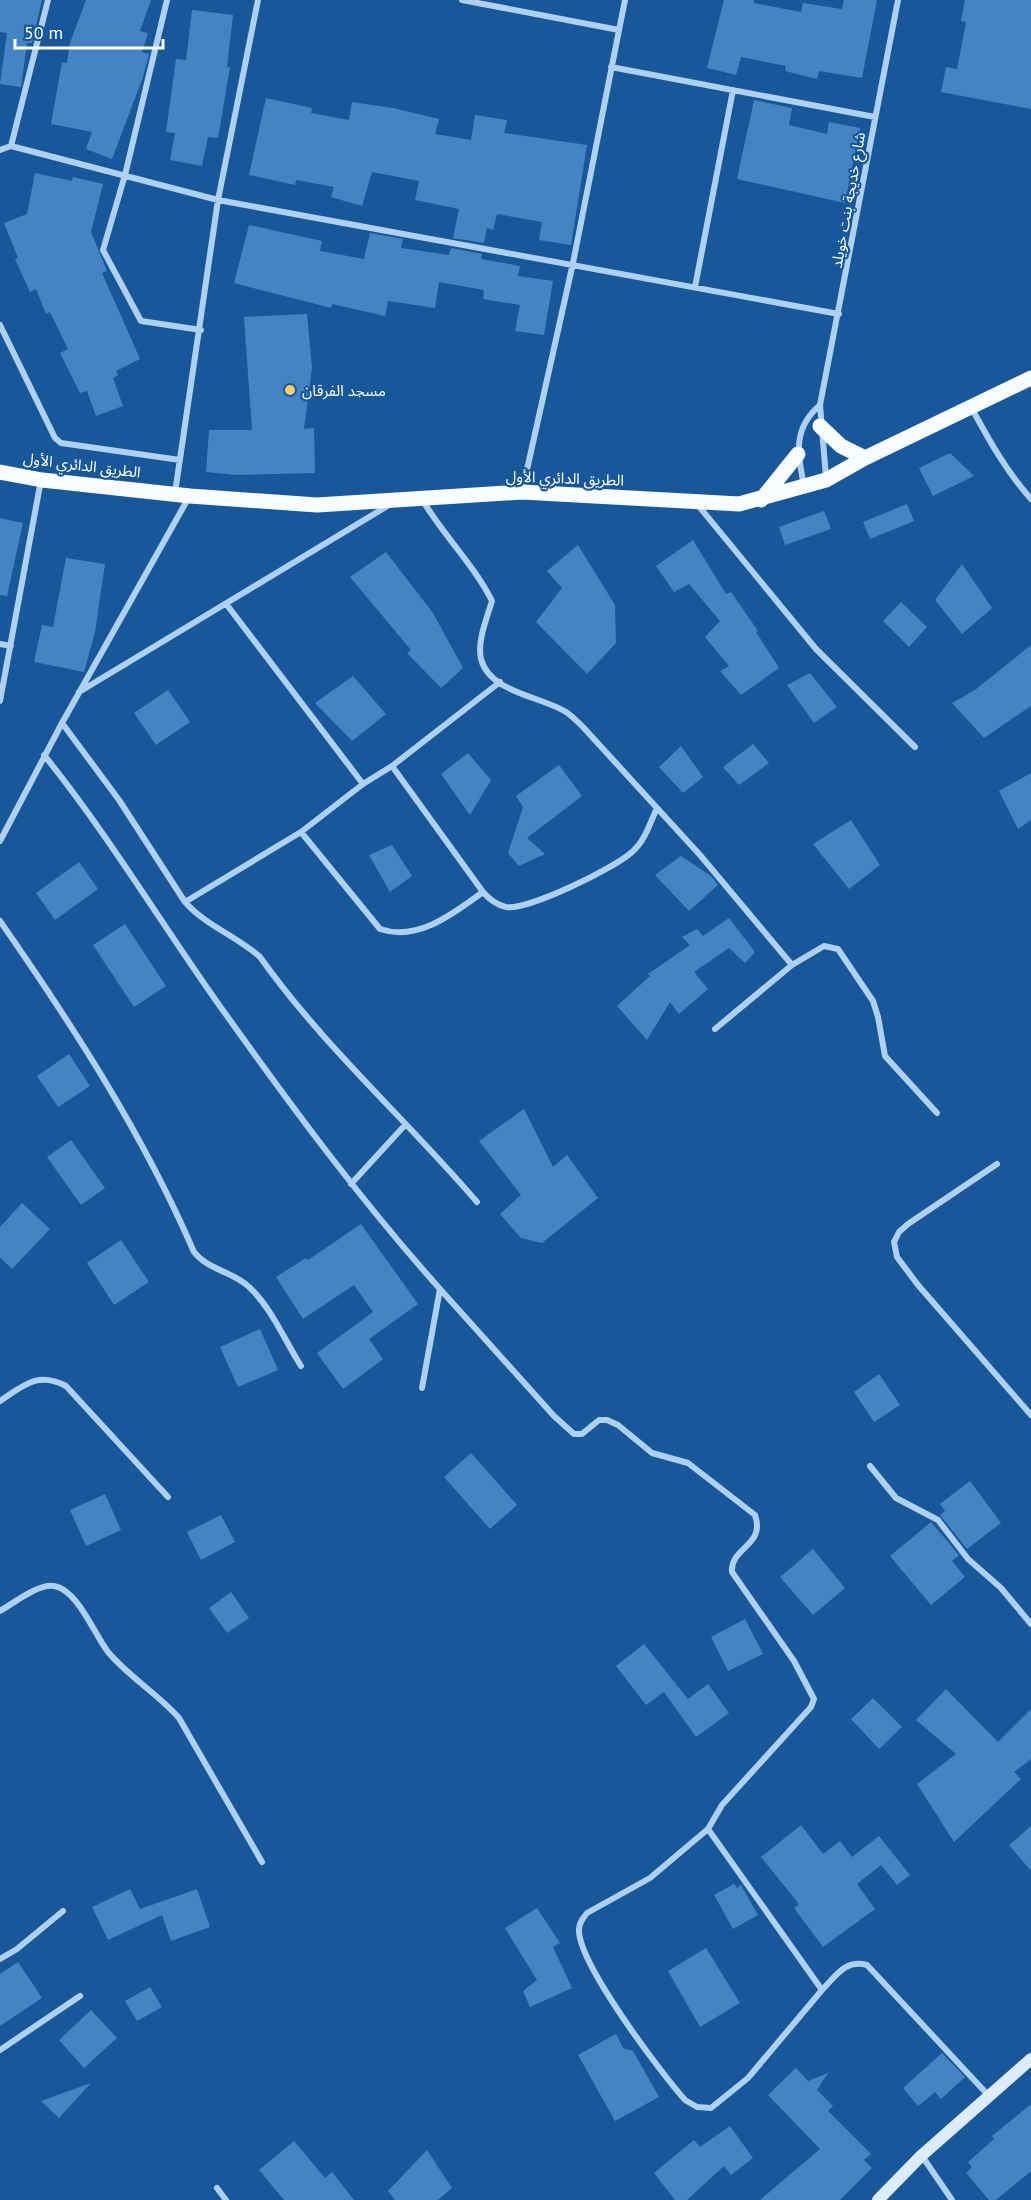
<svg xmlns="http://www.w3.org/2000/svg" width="1031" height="2200" font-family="'PT Sans','Noto Sans Arabic',sans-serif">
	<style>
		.building { fill: #4584c2 }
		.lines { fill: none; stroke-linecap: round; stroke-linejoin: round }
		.street { stroke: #aed0f1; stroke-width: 6 }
		.secondary { stroke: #ddecfc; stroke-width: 12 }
		.primary { stroke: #f8fbff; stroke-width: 15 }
		.poi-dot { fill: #ffcd6e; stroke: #18589a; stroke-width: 2 }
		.labels { text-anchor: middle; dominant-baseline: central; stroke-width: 4.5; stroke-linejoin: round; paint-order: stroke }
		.street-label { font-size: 15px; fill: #fff; stroke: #18589a }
		.poi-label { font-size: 15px; fill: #fff; stroke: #18589a; text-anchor: start }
	</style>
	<rect width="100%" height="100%" fill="#18589a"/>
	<!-- building -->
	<path class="building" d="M0 0H42L32 43H27L21 87 0 84 7 33 0 32Z
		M86 0H151L140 31 148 33 142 52 149 54 143 77 112 159 86 149 92 132 51 124 62 62 67 63 70 43Z
		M724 0H754V3L801 12 803 3 842 9 844 0H877L862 78 819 71 817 79 785 71 786 66 741 57 736 75 707 68Z
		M965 0H1031V109L941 92 946 67 957 69 966 22 961 21Z
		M192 10 233 15 227 67H230L218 138 208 137 202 166 170 160 175 133 166 132 176 59 186 60Z
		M266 98 312 108 311 113 349 120 352 102 393 108 439 119 435 134 471 140 475 115 507 120 504 133 587 145 571 245 539 240 542 222 497 214 493 230 487 228 484 243 453 238 459 209 415 200 419 181 372 172 362 206 331 197 334 187 296 180 295 185 249 175Z
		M754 100 792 108 789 125 827 134 829 122 860 128 845 203 737 179Z
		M35 173 72 181 73 177 103 184 91 232 107 271 102 273 140 359 116 371 118 375 113 378 123 406 96 416 87 391 80 393 60 353 68 349 50 312 46 314 36 289 30 292 15 259 18 258 4 223 27 214Z
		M249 225 322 241 320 251 364 259 370 233 403 239 401 248 449 255 451 248 482 254 481 259 520 266 518 276 553 281 544 335 515 331 520 305 483 299 484 290 439 282 435 308 388 301 385 316 332 304 331 308 234 283Z
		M307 314 312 368 304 429 314 428 315 473 237 475 206 472 209 430H252L244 317Z
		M950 453 974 476 933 496 919 468Z
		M907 504 914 521 870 539 863 522Z
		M824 511 831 529 785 545 779 527Z
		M0 518 23 523 7 596 0 595Z
		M693 540 726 594 731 592 758 631 756 632 779 668 741 695 720 671 729 666 705 637 720 621 689 584 674 592 656 566Z
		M578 545 615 605 616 643 587 674 536 622 562 588 547 571Z
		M386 552 433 613 463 668 441 688 407 653 411 650 350 577Z
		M66 558 105 564 95 632 84 672 34 662 42 625 53 627Z
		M962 564 992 608 962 634 935 600Z
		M901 602 927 627 909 647 883 621Z
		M1031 645V706L984 738 952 703 975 690Z
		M810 673 837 707 814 723 787 685Z
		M353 676 386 714 352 741 315 703Z
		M168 690 190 722 156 745 134 713Z
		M753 744 769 763 739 785 723 767Z
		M681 746 703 777 683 793 659 767Z
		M468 753 491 780 470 815 441 774Z
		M559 765 582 796 527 838 545 854 519 866 508 853 523 807 516 796Z
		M1031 773V820L1018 829 999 791Z
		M851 820 880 865 849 889 813 844Z
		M392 845 412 876 390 892 369 855Z
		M681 856 711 876 718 885 689 911 655 875Z
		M79 862 98 889 55 920 36 893Z
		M729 918 755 952 745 963 729 948 694 972 708 989 679 1014 670 1002 647 1040 617 1006 650 976 648 974 690 945 682 937 697 929 703 936Z
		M125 924 166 986 134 1007 93 945Z
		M69 1054 90 1086 58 1107 37 1076Z
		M524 1109 553 1167 567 1155 598 1198 542 1243 521 1238 500 1214 521 1195 479 1141Z
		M71 1140 105 1188 81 1205 47 1157Z
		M22 1203 50 1229 12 1269 0 1257V1227Z
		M361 1224 418 1304 369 1339 383 1359 343 1389 317 1353 373 1312 354 1285 303 1319 276 1277 306 1258 308 1260Z
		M121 1240 149 1282 114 1305 87 1263Z
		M260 1329 278 1370 238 1387 220 1347Z
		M879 1374 900 1405 874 1422 854 1392Z
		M471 1453 517 1505 490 1529 444 1477Z
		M970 1481 1001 1523 967 1549 940 1515 945 1511 940 1504Z
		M105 1494 121 1530 86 1546 70 1510Z
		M221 1515 235 1542 201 1560 187 1532Z
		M931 1522 959 1555 952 1561 965 1577 931 1605 890 1556Z
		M813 1549 845 1588 813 1615 780 1577Z
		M231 1592 249 1618 227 1633 209 1608Z
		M745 1619 763 1654 728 1671 711 1637Z
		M644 1644 688 1699 708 1684 729 1713 696 1737 664 1692 646 1705 616 1666Z
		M946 1689 998 1742 1031 1709V1759L1014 1772 1021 1779 954 1842 917 1784 956 1754 916 1720Z
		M873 1698 902 1727 879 1749 851 1719Z
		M801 1825 823 1854 840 1841 852 1857 879 1836 910 1875 897 1885 881 1865 857 1884 875 1909 823 1947 794 1908 799 1904 761 1857Z
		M1031 1826V1871L1009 1845Z
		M734 1884 737 1888 741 1885 758 1915 733 1929 714 1895Z
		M130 1889 140 1909 197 1889 210 1927 171 1941 162 1915 108 1940 92 1907Z
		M537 1908 560 1943 553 1947 572 1988 530 2007 523 1991 537 1980 505 1928Z
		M706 1948 740 2003 700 2027 668 1971Z
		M18 1962 42 1998 0 2026V1974Z
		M150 1987 162 2007 137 2021 125 2001Z
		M91 2010 117 2038 84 2068 59 2040Z
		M616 2034 623 2048 633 2051 659 2097 615 2121 578 2055Z
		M942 2053 965 2077 941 2099 935 2092 918 2106 903 2088Z
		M796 2068 808 2081 828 2073 817 2090 833 2106 828 2111 871 2154 864 2160 872 2168 840 2200H760L820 2149 768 2095Z
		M91 2083 59 2118 41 2101Z
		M1031 2104V2171L996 2200H989L966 2173 972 2167 968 2162 994 2139 992 2136Z
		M730 2126 753 2158 731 2175 724 2166 687 2200H675L654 2173 694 2140 700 2147Z
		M294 2141 325 2178 332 2172 354 2200H284L259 2170Z
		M427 2150 452 2188 438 2200H395L388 2191Z"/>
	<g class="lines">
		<!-- street -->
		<path class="street" d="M167 0 125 175 103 250 141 321 201 330
			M462 0 619 30
			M611 67 875 117
			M11 146 48 0
			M0 150 11 146 218 200 839 314
			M695 287 733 90
			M0 325 55 438 61 443 180 460
			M971 407C989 440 1006 471 1031 499
			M826 477 820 405 898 0
			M804 486C798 454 792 429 820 405
			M522 492 573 263 625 0
			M175 493 218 200 258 0
			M423 501C444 536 474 565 492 601 487 618 477 641 481 659 490 693 541 696 566 712 572 716 578 722 583 727L700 855 792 965 715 1029
			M697 504 816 649 915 747
			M227 605 363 784
			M0 644 11 646
			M79 692 389 505
			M0 701 41 480
			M62 723 119 800 185 902C206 926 237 936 260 957 324 1047 406 1119 477 1202
			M44 755C111 838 165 930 227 1016 294 1110 363 1203 440 1289L422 1388
			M392 766 483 892C489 899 497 905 506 907 527 911 615 868 632 852 645 841 650 823 657 808
			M301 832 380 929C418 942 454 913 483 892
			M0 841 62 723 189 497
			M185 902 301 832 363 784 392 766 500 682
			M0 921C73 1026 143 1134 194 1252 209 1271 233 1271 249 1287 271 1307 285 1341 301 1366
			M792 965 824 946 838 949 873 1001 878 1017 885 1056 937 1113
			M997 1164 908 1224 899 1232 894 1242 897 1257 918 1285 1031 1415
			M351 1184 405 1125
			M440 1289 554 1416 574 1434H582L599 1420H607L618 1425 652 1453 688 1463 755 1515C766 1546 730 1547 732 1572L794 1661 814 1699 811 1707 722 1805 708 1829 822 1990C836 1976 845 1959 867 1965L989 2096
			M0 1401C24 1385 38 1371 66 1386L168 1497
			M870 1466 896 1498 938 1520 968 1559 1001 1588 1031 1624
			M0 1611C14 1603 37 1584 54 1586 78 1590 94 1634 108 1652 129 1677 158 1694 179 1718L262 1862
			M708 1829 650 1878 587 1913C583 1918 579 1923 579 1929 577 1962 661 2073 685 2100L697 2107 711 2108 748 2078 822 1990
			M0 1959 17 1949 63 1911
			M0 2050 80 1996
			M922 2156 952 2200
			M217 2188 226 2200"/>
		<!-- secondary -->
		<path class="secondary" d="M878 2200 921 2156 1031 2059"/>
		<!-- primary -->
		<path class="primary" d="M820 426 841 446 865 458
			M0 472 42 480 190 496 317 505 522 492 739 504 826 480 865 458 1031 378
			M761 500 798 454"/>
	</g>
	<!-- markers -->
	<circle class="poi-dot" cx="290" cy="390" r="6"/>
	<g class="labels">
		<!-- street labels -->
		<g class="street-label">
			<text transform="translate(848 200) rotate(-80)">شارع خديجة بنت خويلد</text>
			<text transform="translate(82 465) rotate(7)">الطريق الدائري الأول</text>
			<text transform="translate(565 478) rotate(2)">الطريق الدائري الأول</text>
		</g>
		<!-- poi labels -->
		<g class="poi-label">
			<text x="302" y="390">مسجد الفرقان</text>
		</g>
	</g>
	<!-- scale -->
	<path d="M15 39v9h148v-9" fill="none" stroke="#ffffff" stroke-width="3"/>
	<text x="24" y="39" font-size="18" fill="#ffffff" stroke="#18589a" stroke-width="4.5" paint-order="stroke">50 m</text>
</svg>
